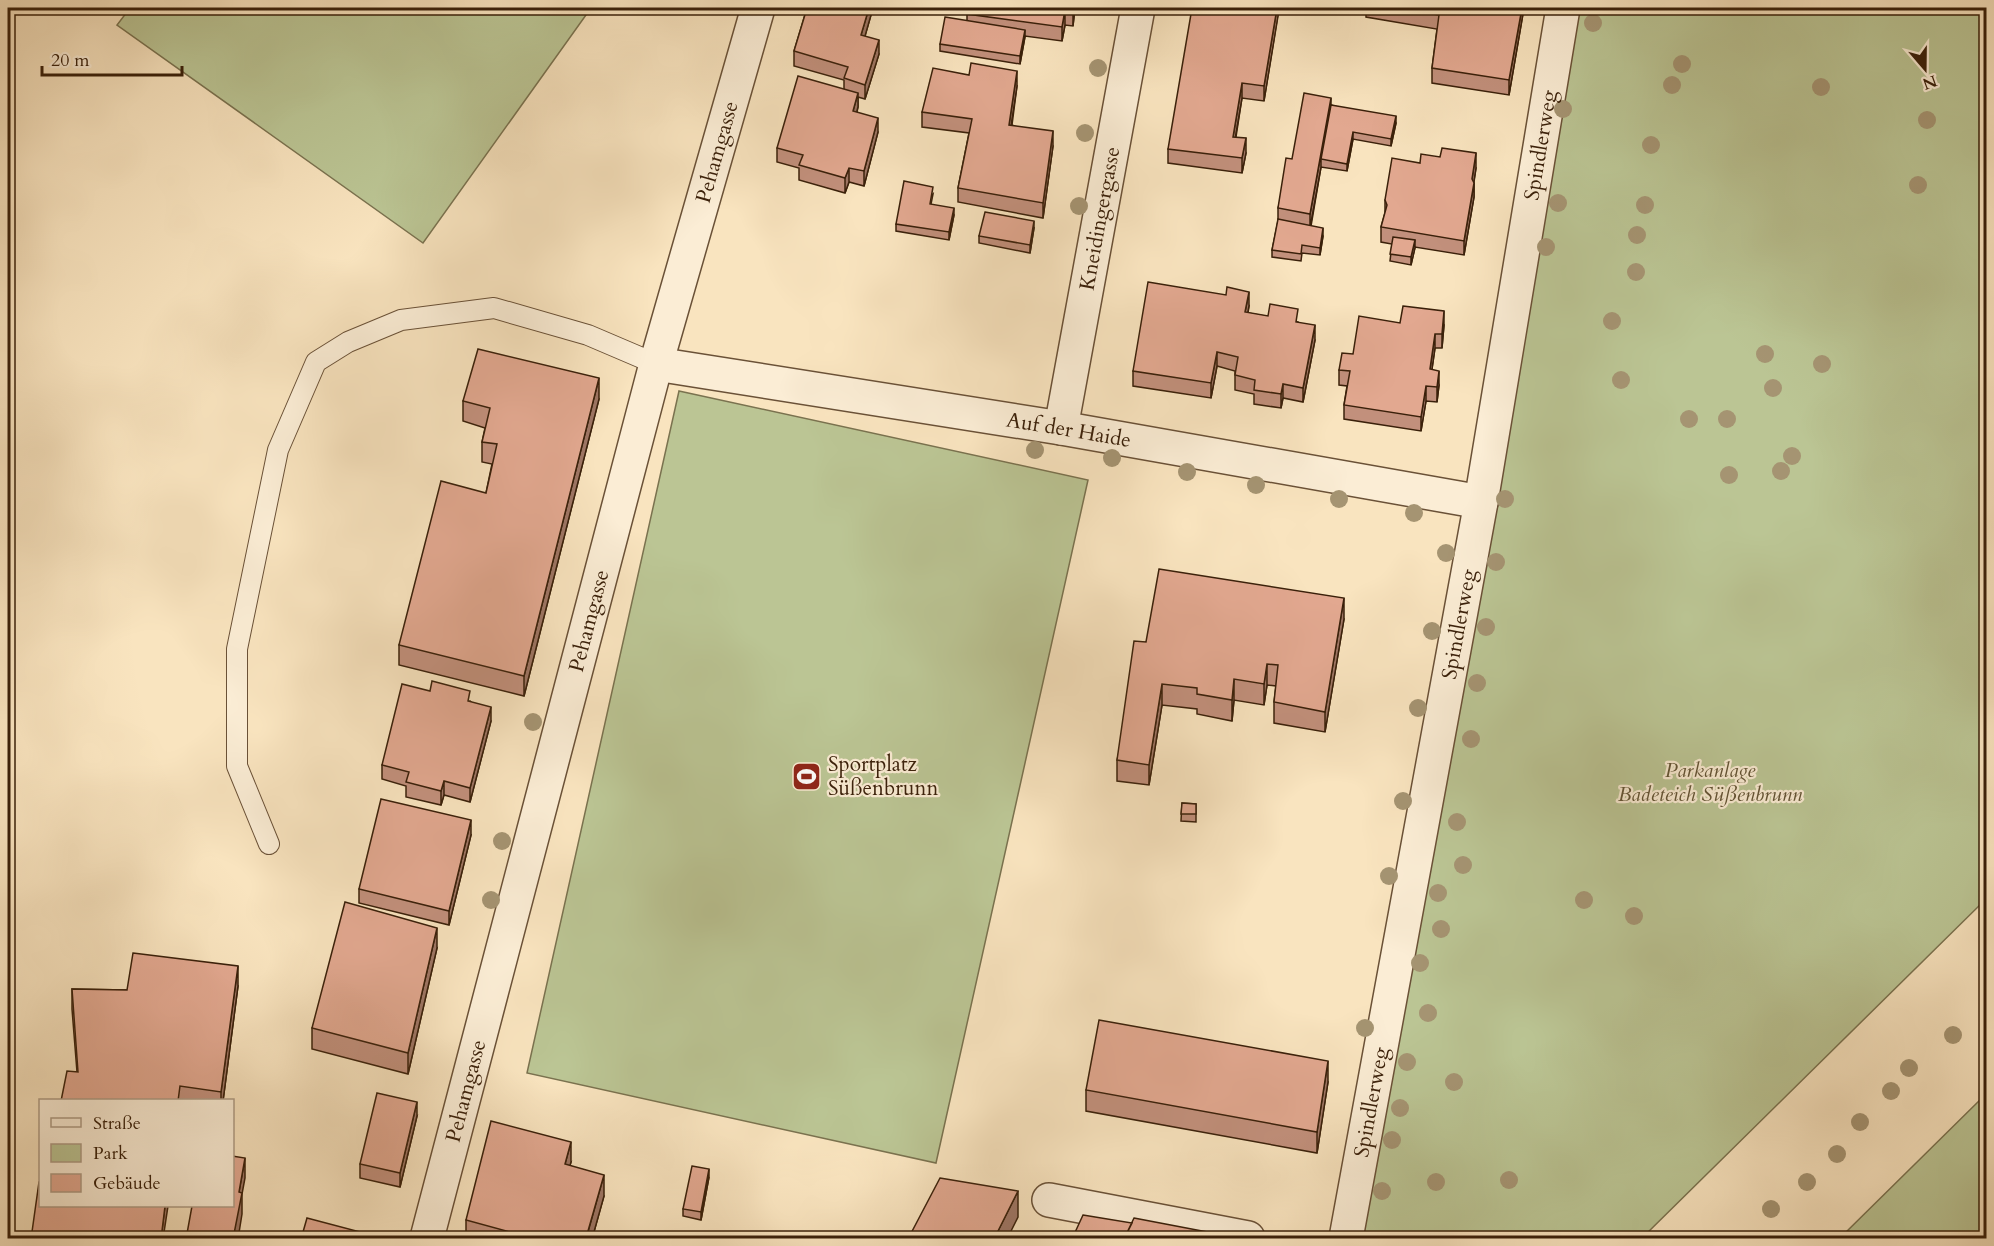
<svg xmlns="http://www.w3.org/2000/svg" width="1994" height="1246" font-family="Cardo,serif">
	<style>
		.green { fill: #bbc594; stroke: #7a724f; stroke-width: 1.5 }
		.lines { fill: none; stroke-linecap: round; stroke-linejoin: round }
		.service-casing { stroke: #6a5137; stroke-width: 22 }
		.minor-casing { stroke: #6a5137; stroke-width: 36 }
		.service { stroke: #fbedd5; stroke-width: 20 }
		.minor { stroke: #fbedd5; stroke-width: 33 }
		.tree { fill: #a59472 }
		.wall { fill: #c2907c; stroke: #3a200a; stroke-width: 1.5 }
		.shaded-wall { fill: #9e7665; stroke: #3a200a; stroke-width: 1.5 }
		.building { fill: #e2a890; stroke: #3a200a; stroke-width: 1.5 }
		.labels { text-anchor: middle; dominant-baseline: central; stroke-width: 4.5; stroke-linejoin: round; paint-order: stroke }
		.street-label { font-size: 21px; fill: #3a200a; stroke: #fbedd5 }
		.poi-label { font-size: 21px; fill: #3a200a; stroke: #fbedd5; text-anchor: start }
		.park-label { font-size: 21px; font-style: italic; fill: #615233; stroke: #fbedd5 }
	</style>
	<rect width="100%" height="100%" fill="#f9e4bf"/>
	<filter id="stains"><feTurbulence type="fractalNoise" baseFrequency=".00333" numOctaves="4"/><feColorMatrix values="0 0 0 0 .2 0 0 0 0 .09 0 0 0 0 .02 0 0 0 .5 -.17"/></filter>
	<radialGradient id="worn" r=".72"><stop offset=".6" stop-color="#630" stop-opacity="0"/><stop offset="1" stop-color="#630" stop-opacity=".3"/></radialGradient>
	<!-- green -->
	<path class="green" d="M130 8H591L423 243 117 25Z
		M1563 8H1986V899L1642 1238H1346Z
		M679 391 1088 480 936 1163 527 1073Z
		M1986 1094V1238H1840Z"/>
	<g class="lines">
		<defs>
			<path id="service" d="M269 844 237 766V649L278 450 316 362 348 342 401 320 494 308 588 335 656 364"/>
			<g id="minor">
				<path id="s1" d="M656 364 1061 428 1481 502"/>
				<path id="s2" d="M1061 428 1138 8"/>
				<path d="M1049 1200 1248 1238"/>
				<path id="s3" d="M427 1238 656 364 758 8"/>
				<path id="s4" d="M1346 1238 1481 502 1563 8"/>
			</g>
		</defs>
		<!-- service casing -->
		<use href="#service" class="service-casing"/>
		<!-- minor casing -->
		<use href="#minor" class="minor-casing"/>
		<!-- service -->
		<use href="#service" class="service"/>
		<!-- minor -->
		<use href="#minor" class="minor"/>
	</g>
	<!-- trees -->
	<g class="tree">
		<circle cx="1593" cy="23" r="9"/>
		<circle cx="1682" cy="64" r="9"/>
		<circle cx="1098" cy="68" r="9"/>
		<circle cx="1672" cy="85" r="9"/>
		<circle cx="1821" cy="87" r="9"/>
		<circle cx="1563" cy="109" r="9"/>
		<circle cx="1927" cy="120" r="9"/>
		<circle cx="1085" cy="133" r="9"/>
		<circle cx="1651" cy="145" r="9"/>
		<circle cx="1918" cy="185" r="9"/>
		<circle cx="1558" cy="203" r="9"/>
		<circle cx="1645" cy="205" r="9"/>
		<circle cx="1079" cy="206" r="9"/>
		<circle cx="1637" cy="235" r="9"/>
		<circle cx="1546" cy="247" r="9"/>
		<circle cx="1636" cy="272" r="9"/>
		<circle cx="1612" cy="321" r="9"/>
		<circle cx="1765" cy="354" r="9"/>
		<circle cx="1822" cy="364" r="9"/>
		<circle cx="1621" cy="380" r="9"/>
		<circle cx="1773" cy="388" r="9"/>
		<circle cx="1689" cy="419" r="9"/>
		<circle cx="1727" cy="419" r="9"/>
		<circle cx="1035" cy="450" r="9"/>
		<circle cx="1792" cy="456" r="9"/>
		<circle cx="1112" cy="458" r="9"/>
		<circle cx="1781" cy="471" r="9"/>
		<circle cx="1187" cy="472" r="9"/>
		<circle cx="1729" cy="475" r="9"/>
		<circle cx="1256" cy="485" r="9"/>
		<circle cx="1339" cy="499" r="9"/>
		<circle cx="1505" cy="499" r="9"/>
		<circle cx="1414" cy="513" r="9"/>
		<circle cx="1446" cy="553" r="9"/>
		<circle cx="1496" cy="562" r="9"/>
		<circle cx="1486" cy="627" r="9"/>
		<circle cx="1432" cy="631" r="9"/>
		<circle cx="1477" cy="683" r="9"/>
		<circle cx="1418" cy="708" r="9"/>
		<circle cx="533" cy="722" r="9"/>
		<circle cx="1471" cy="739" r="9"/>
		<circle cx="1403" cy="801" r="9"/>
		<circle cx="1457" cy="822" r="9"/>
		<circle cx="502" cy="841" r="9"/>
		<circle cx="1463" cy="865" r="9"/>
		<circle cx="1389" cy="876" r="9"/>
		<circle cx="1438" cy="893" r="9"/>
		<circle cx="491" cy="900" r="9"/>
		<circle cx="1584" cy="900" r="9"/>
		<circle cx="1634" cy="916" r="9"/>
		<circle cx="1441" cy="929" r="9"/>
		<circle cx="1420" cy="963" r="9"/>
		<circle cx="1428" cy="1013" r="9"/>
		<circle cx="1365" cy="1028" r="9"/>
		<circle cx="1953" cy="1035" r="9"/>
		<circle cx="1407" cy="1062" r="9"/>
		<circle cx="1909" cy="1068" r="9"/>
		<circle cx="1454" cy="1082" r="9"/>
		<circle cx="1891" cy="1091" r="9"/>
		<circle cx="1400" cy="1108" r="9"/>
		<circle cx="1860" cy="1122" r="9"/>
		<circle cx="1392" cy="1140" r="9"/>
		<circle cx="1837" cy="1154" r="9"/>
		<circle cx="1509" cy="1180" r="9"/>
		<circle cx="1436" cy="1182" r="9"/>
		<circle cx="1807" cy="1182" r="9"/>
		<circle cx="1382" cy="1191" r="9"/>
		<circle cx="1771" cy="1209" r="9"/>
	</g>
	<!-- wall -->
	<path class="wall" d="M807 8H873L865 36 879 54 865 99 858 97V107L857 112 878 132 864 186 849 182 845 193 799 180V168L777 162V148L844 89V80L794 66V51Z
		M1075 8 1073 26 1065 25 1062 41 1025 36 1020 64 940 51V44L967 21V14Z
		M1279 8 1264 101 1242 98 1236 137 1246 153 1242 173 1168 163V149Z
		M1366 8H1524L1509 95 1432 83V68L1437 29 1366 17Z
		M1017 86 1012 125 1053 146 1043 218 958 202V188L969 133 922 127V112Z
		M1331 105 1396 123 1391 146 1353 139 1347 171 1321 167 1311 226 1323 236 1320 255 1302 253 1301 261 1272 257V250L1278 221V208L1292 159Z
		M1420 163 1476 168 1474 182V197L1464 255 1415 247 1411 265 1390 261 1392 244 1381 242V227L1385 213V200Z
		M933 194 931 204 954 215 949 240 896 231V224Z
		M1034 228 1030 253 979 243V236Z
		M1249 306 1248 313 1298 322 1315 340 1303 402 1283 398 1281 408 1254 404V394L1235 390V371L1217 366 1211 398 1133 386V371Z
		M1400 323 1444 325 1442 348H1435L1432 369 1439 385 1437 402 1426 401 1421 431 1344 419V405L1347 386 1339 385V370L1353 354Z
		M599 399 524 696 399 665V645L486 493 492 464 482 462V442L485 428 463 421V401Z
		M1344 619 1325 732 1274 723V702L1276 686 1267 685 1264 705 1234 700 1232 721 1197 714V709L1162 705 1149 785 1117 781V760L1146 642Z
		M470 701 491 721 470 802 444 795 441 805 406 797V786L382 779V765Z
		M1182 803 1196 804V822L1181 821Z
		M471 835 449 925 359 903V889Z
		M437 948 408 1074 312 1049V1028Z
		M238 986 223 1101H61L77 1072 72 1009V989L127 990Z
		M1328 1082 1317 1153 1086 1111V1090Z
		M417 1116 400 1187 360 1178V1164Z
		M571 1162 570 1165 604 1196 592 1239H466V1220Z
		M709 1177 701 1220 683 1216V1209Z"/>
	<!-- shaded-wall -->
	<path class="shaded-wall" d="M869 8H873L861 50V35Z
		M1073 8H1075L1073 26Z
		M1277 8H1279V10L1264 101V86Z
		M1522 8H1524L1509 95V80Z
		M1065 10V25L1062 41V27Z
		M1025 30V37L1020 64V56Z
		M879 40V54L865 99V85Z
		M1017 71V86L1009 139V125Z
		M1242 83V98L1233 151V137Z
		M858 93V107L853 125V111Z
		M1331 98V112L1321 159V167L1310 228V214Z
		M1396 116V123L1391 146V139Z
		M878 118V132L864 186V171Z
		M1053 131V146L1043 218V203Z
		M1353 132V139L1347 171V164Z
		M1246 138V153L1242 173V158Z
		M1476 153V168L1472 193V179Z
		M849 168V182L845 193V178Z
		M1474 183V197L1464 255V241Z
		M954 208V215L949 240V232Z
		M1034 221V228L1030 253V245Z
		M1323 228V236L1320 255V248Z
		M1415 240V248L1411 265V257Z
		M1249 292V306L1245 327V312Z
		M1444 311V325L1442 348V334Z
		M1315 325V340L1303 402V388Z
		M1435 334V348L1430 383V369Z
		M1217 352V366L1211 398V383Z
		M1439 371V385L1437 402V387Z
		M599 378V399L524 696V676Z
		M1283 384V398L1281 408V394Z
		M1426 386V401L1421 431V417Z
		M1344 598V619L1325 732V712Z
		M1267 664V685L1264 705V684Z
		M1234 679V700L1232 721V700Z
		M1162 684V705L1149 785V765Z
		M491 707V721L470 802V788Z
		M444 781V795L441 805V791Z
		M471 820V835L449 925V911Z
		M437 928V948L408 1074V1053Z
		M238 966V986L223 1101H221V1092Z
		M1328 1061V1082L1317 1153V1132Z
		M417 1102V1116L400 1187V1173Z
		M571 1142V1162L565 1185V1164Z
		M245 1158V1178L242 1194V1214L238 1239H233L239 1192Z
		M709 1169V1177L701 1220V1212Z
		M604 1175V1196L592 1239H586Z
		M1018 1191V1217L1007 1239H994Z
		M165 1206H168L163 1239H161Z"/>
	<!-- building -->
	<path class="building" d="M807 8H869L861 35 879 40 865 85 844 78 848 67 794 51Z
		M968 8H1073V11L1065 10 1062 27 967 14Z
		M1192 8H1277L1264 86 1242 83 1233 137 1246 138 1242 158 1168 149Z
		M1395 8H1522L1509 80 1432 68 1439 15Z
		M945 17 1025 30 1020 56 940 44Z
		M971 63 1017 71 1009 125 1053 131 1043 203 958 188 972 119 922 112 933 68 969 75Z
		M798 76 858 93 853 111 878 118 864 171 849 168 845 178 799 165 803 155 777 148Z
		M1304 93 1331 98 1310 214 1278 208 1286 158 1292 159Z
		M1331 105 1396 116 1391 139 1353 132 1347 164 1321 159Z
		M1442 148 1476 153 1472 179 1474 183 1464 241 1381 227 1387 205 1385 200 1392 158 1420 163 1421 154 1440 157Z
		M904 181 933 187 930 204 954 208 949 232 896 224Z
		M985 212 1034 221 1030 245 979 236Z
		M1278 219 1323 228 1320 248 1302 245 1301 254 1272 250Z
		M1393 237 1415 240 1411 257 1390 254Z
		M1148 282 1226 295 1227 287 1249 292 1245 312 1268 316 1270 304 1298 309 1296 322 1315 325 1303 388 1283 384 1281 394 1254 390 1255 380 1235 375 1238 357 1217 352 1211 383 1133 371Z
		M1403 306 1444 311 1442 334H1435L1430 369 1439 371 1437 387 1426 386 1421 417 1344 405 1350 371 1339 370 1342 353 1353 354 1359 316 1400 323Z
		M478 349 599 378 524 676 399 645 441 481 486 493 497 444 482 442 490 408 463 401Z
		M1159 569 1344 598 1325 712 1274 702 1278 665 1267 664 1264 684 1234 679 1232 700 1197 694V688L1162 684 1149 765 1117 760 1134 641 1146 642Z
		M432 681 470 691 468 701 491 707 470 788 444 781 441 791 406 782 409 772 382 765 402 684 430 691Z
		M381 799 471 820 449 911 359 889Z
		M1182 803 1196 804V814H1181Z
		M345 902 437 928 408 1053 312 1028Z
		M133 953 238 966 221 1092 180 1086 178 1101H61L67 1071 78 1072 72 989 127 990Z
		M1099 1020 1328 1061 1317 1132 1086 1090Z
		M377 1093 417 1102 400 1173 360 1164Z
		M491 1121 571 1142 565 1164 604 1175 586 1238 590 1239H536L466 1220Z
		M232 1156 245 1158 239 1192 242 1193 233 1239H186L192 1206H232Z
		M692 1166 709 1169 701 1212 683 1209Z
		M940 1178 1018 1191 994 1239H908Z
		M39 1182H40V1206H165L161 1239H31Z
		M1083 1215 1132 1223 1124 1239H1072Z
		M307 1218 383 1238V1239H301Z
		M1134 1218 1244 1239H1124Z"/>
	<!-- icons -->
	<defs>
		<symbol id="stadium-square" viewBox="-11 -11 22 22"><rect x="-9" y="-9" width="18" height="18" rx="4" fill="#8f2418" stroke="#fbedd5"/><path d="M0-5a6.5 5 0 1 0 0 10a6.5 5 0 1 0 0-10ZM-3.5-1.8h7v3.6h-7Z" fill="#fff"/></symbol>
	</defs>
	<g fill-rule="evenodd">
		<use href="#stadium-square" x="790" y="760" width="33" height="33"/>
	</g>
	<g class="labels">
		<!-- street labels -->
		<g class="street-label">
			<text stroke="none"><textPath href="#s4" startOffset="1110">Spindlerweg</textPath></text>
			<text stroke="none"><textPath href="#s3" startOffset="1124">Pehamgasse</textPath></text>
			<text stroke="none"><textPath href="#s2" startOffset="213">Kneidingergasse</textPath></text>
			<text stroke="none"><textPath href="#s1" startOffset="418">Auf der Haide</textPath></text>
			<text stroke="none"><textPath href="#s3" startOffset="638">Pehamgasse</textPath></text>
			<text stroke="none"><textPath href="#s4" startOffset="624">Spindlerweg</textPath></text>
			<text stroke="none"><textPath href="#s3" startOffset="152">Pehamgasse</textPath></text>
			<text stroke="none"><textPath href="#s4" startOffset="138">Spindlerweg</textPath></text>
		</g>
		<!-- poi labels -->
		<g class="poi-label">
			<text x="828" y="764">Sportplatz<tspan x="828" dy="24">Süßenbrunn</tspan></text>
		</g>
		<!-- park labels -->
		<g class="park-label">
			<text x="1710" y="770">Parkanlage<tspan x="1710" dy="24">Badeteich Süßenbrunn</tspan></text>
		</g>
	</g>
	<!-- margin -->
	<rect width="1994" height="1246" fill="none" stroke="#f9e4bf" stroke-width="30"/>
	<rect x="9" y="9" width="1976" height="1228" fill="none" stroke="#3a200a" stroke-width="3"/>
	<rect x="15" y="15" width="1964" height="1216" fill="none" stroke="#3a200a" stroke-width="1.5"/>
	<!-- legend -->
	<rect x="39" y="1099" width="195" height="108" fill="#fbedd5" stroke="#ae9b84" stroke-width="1.5"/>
	<rect x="51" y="1118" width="30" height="9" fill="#fbedd5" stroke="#ae9b84" stroke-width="1.5"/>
	<text x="93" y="1129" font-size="18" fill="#3a200a">Straße</text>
	<rect x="51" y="1144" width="30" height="18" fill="#bbc594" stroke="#ae9b84" stroke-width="1.5"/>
	<text x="93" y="1159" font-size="18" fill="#3a200a">Park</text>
	<rect x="51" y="1174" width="30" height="18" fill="#e2a890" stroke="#ae9b84" stroke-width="1.5"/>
	<text x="93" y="1189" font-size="18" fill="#3a200a">Gebäude</text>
	<!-- north arrow -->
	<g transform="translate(1925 69) rotate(160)" stroke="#fbedd5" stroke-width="4.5" paint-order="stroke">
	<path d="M0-4.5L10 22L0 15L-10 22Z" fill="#3a200a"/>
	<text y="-9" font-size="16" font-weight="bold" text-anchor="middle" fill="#3a200a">N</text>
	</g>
	<!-- scale -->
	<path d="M42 66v9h140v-9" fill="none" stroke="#3a200a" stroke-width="3"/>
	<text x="51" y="66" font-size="18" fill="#3a200a" stroke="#fbedd5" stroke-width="4.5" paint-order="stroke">20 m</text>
	<rect width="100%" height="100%" filter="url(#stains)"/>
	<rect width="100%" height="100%" fill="url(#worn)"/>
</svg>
